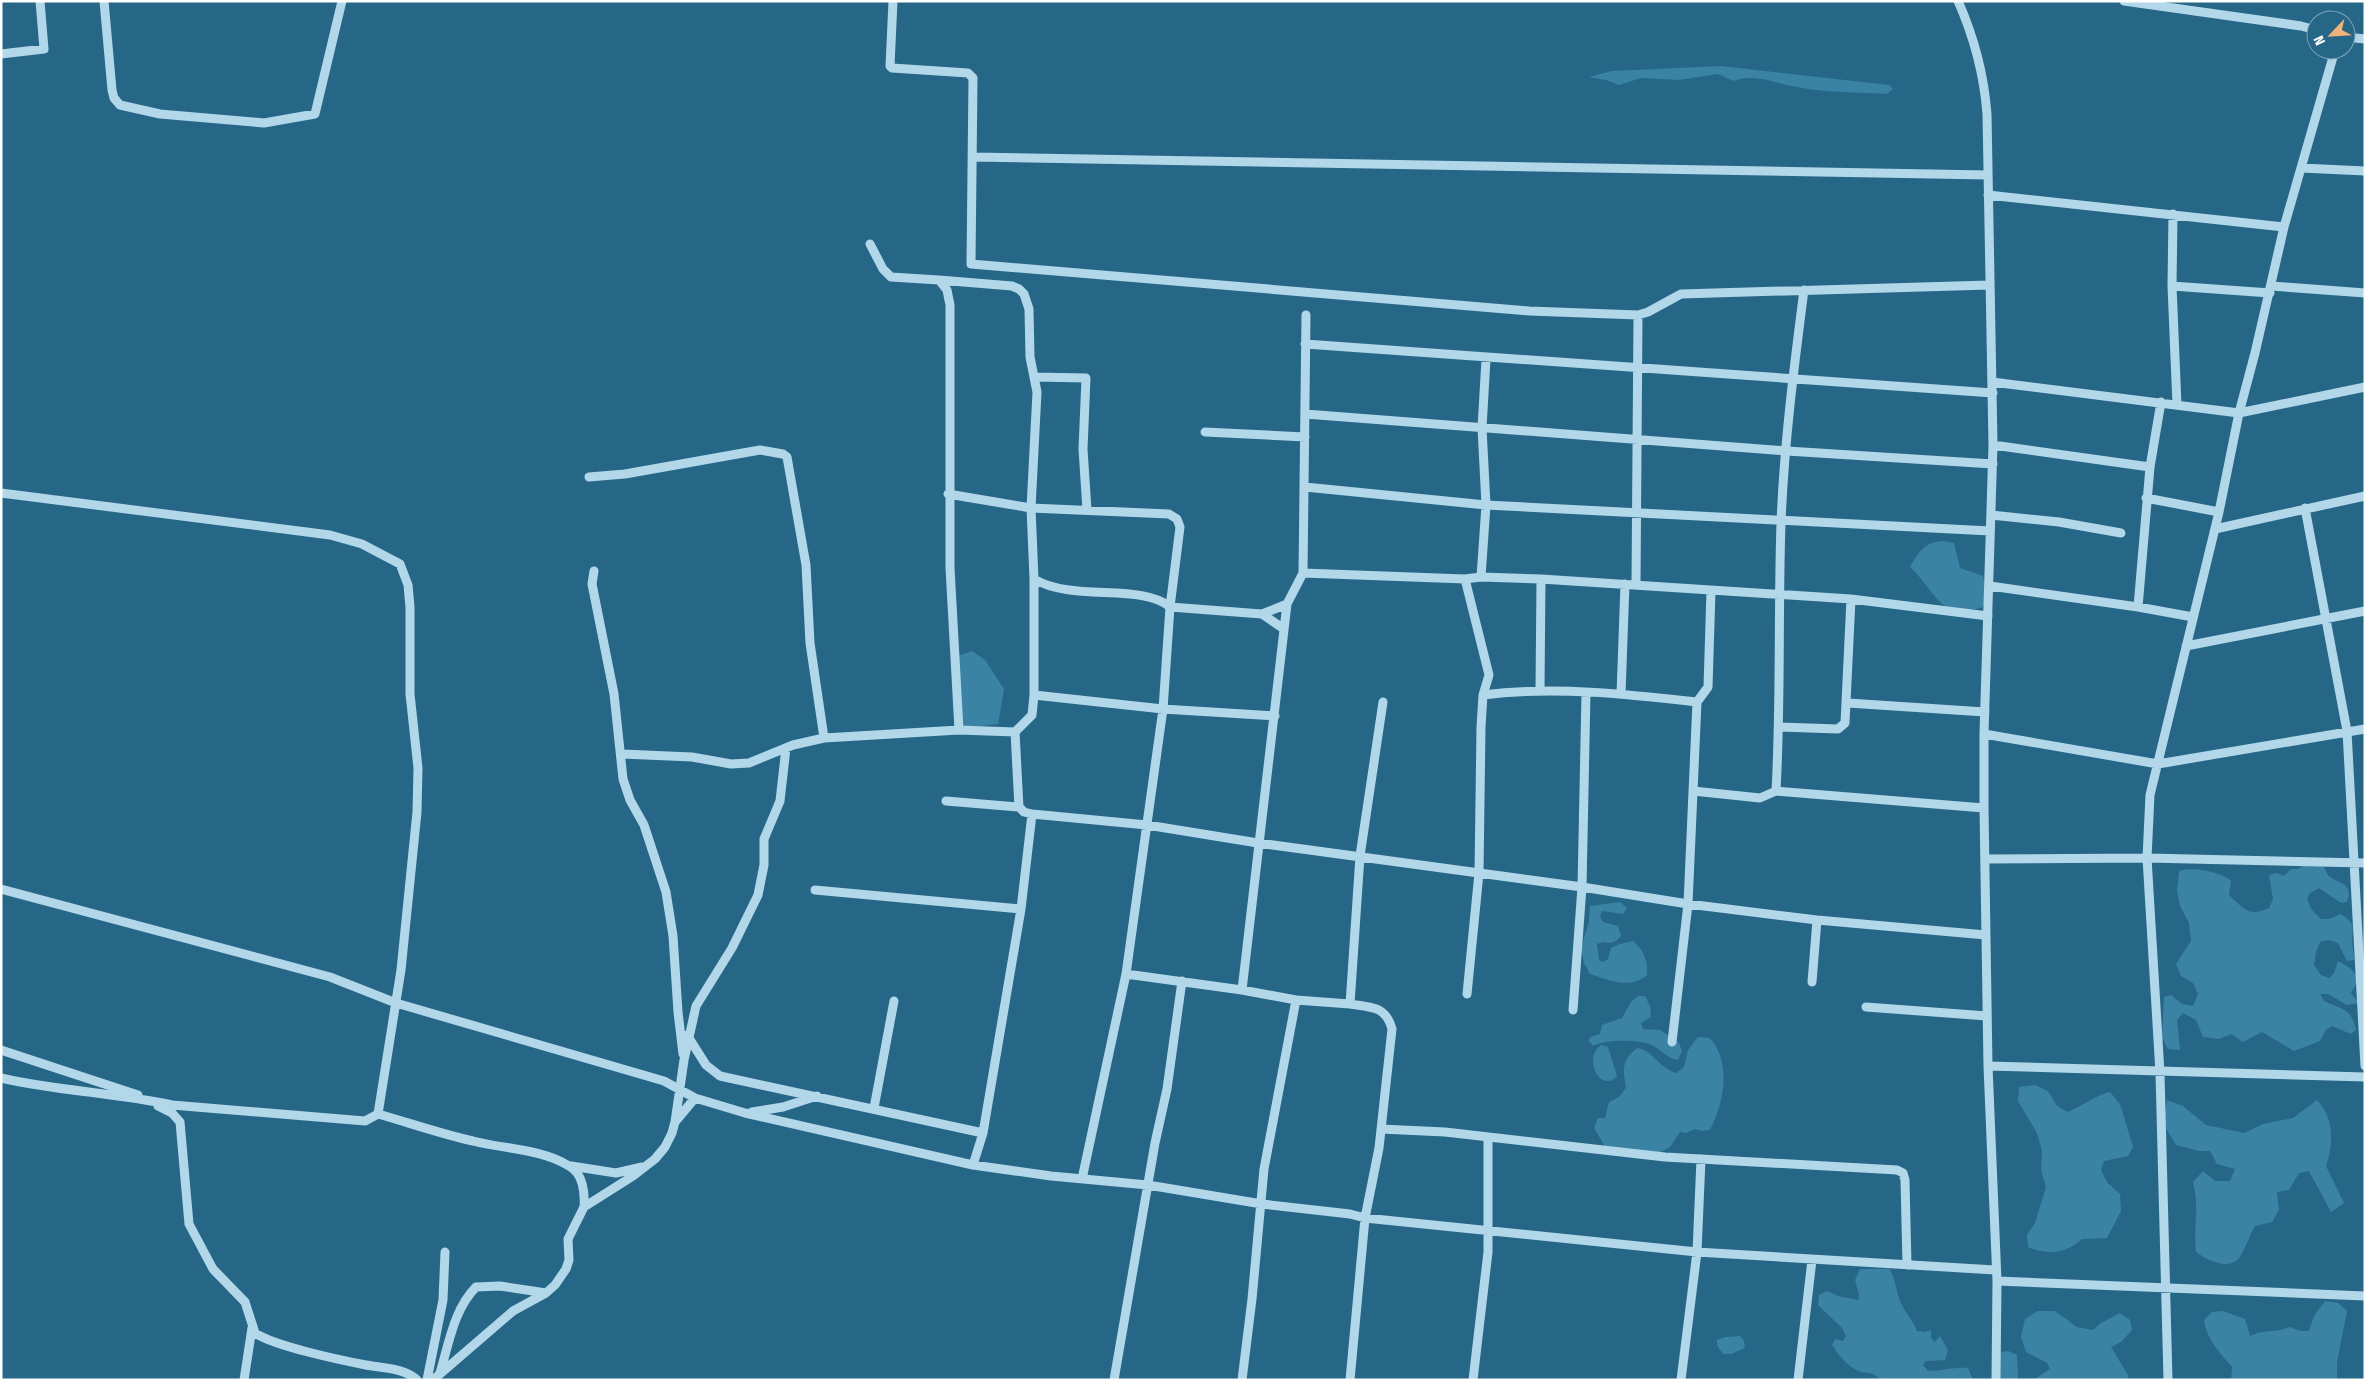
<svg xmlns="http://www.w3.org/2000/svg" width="2366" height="1381" font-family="'Fira Sans Condensed',sans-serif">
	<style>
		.green { fill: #3a83a5 }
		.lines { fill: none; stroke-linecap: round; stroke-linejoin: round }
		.minor { stroke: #b2d7e9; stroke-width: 9 }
	</style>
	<rect width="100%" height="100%" fill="#266788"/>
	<!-- green -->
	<path class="green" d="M1721 66 1889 85 1893 89 1887 94C1857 92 1826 93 1797 87 1774 83 1755 73 1733 81L1718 74 1679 80 1641 78 1619 85 1606 80 1589 77 1612 71Z
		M1942 541 1954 543 1960 568 1983 576 1986 593 1983 607C1938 621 1938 593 1910 567 1919 552 1923 543 1942 541Z
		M972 651 985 660 1004 689 998 724 972 727 958 725 954 657Z
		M2311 862 2322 864C2324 867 2326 872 2328 875 2337 884 2355 882 2347 902L2341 903 2319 888 2310 893 2307 899 2312 910 2321 919H2329L2341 914C2354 923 2353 924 2352 939 2352 946 2354 953 2354 960L2347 961 2338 943 2329 940 2320 942 2316 952 2314 965 2321 975 2329 978 2334 973 2338 961 2350 968 2359 979 2351 993 2359 1003 2347 1005 2328 994H2320L2324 1001C2342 1010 2351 1007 2356 1030L2351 1034 2332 1026 2326 1030 2320 1041 2294 1051 2262 1032 2243 1042 2231 1034 2219 1039 2203 1037 2196 1020 2183 1013 2177 1020 2180 1050 2168 1049 2162 1037 2164 997 2171 995 2182 1004 2193 1006 2198 994 2193 983 2181 976 2176 964 2191 941 2189 923 2180 906 2177 891 2179 871C2192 866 2222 872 2231 881L2229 895C2243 908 2249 918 2269 908L2273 899 2269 875 2277 873 2284 876 2291 869H2298Z
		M1620 902 1627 908 1623 914 1602 911 1600 916 1603 922 1618 926 1621 936C1615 943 1612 944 1603 942L1597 944 1599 960 1603 962 1608 959 1611 948 1620 944 1633 941C1644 951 1648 960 1647 975 1630 990 1609 980 1590 974L1584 963 1581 948 1589 922 1590 906Z
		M1638 996H1645L1650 1006 1651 1017 1641 1023 1643 1029 1660 1030 1679 1043 1682 1051 1678 1060C1667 1058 1663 1052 1654 1046 1642 1039 1604 1039 1593 1046L1589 1041 1590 1037 1600 1034 1602 1025 1622 1018 1631 1002Z
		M1698 1037 1710 1038C1732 1064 1724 1102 1710 1130L1702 1131 1695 1129 1686 1133 1680 1132 1670 1147 1653 1156 1609 1153 1594 1128 1598 1118H1605L1609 1102 1619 1097 1626 1088C1623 1069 1621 1061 1637 1048 1653 1050 1659 1068 1676 1073L1684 1067 1688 1050Z
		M1601 1045 1608 1047 1617 1076C1601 1094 1582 1059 1601 1045Z
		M2035 1085 2048 1091 2057 1106 2068 1112C2084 1105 2094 1096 2110 1092L2120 1104 2133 1147 2128 1156 2104 1161 2101 1170 2107 1182 2120 1194 2121 1211 2107 1238 2082 1239C2066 1254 2047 1255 2028 1247L2027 1235 2035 1223 2046 1187 2041 1170 2042 1151 2037 1133 2018 1101 2019 1087Z
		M2167 1100 2183 1106 2206 1125 2244 1133 2263 1124 2293 1118 2317 1100C2334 1117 2334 1144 2326 1166L2344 1203 2331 1212 2309 1171 2299 1173 2289 1190 2277 1192 2279 1210 2272 1222 2255 1226C2250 1234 2244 1252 2239 1258 2228 1271 2207 1260 2196 1252 2193 1226 2200 1209 2193 1182L2203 1171 2215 1181H2230L2235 1169 2217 1164 2210 1151H2199L2176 1145 2163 1124Z
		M1860 1269H1889C1897 1280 1895 1291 1901 1303 1905 1313 1913 1320 1917 1331L1924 1332 1931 1330V1338L1935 1342 1940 1336 1948 1350 1945 1360 1926 1361 1923 1365 1928 1371C1942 1371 1954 1367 1968 1368L1973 1380H1881C1870 1370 1870 1375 1859 1371 1847 1366 1839 1356 1832 1345L1835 1339 1843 1341 1846 1336 1842 1328 1818 1305 1819 1295 1827 1291 1838 1296 1858 1300 1859 1294 1855 1280Z
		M2325 1301 2338 1303 2347 1311 2337 1362V1380H2231L2232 1367C2220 1353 2206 1338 2204 1320L2212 1312 2223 1311 2245 1319 2250 1336C2263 1329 2276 1333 2289 1327L2301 1331H2309L2314 1316Z
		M2038 1311H2055L2077 1327 2093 1330 2101 1323 2120 1313 2130 1320 2132 1330 2121 1342 2111 1347 2128 1375V1380H2033L2050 1369 2047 1363 2026 1352 2021 1337 2025 1319Z
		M1740 1336 1744 1341 1745 1348 1731 1354H1723L1717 1345V1340L1725 1337Z
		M2008 1351 2017 1355 2018 1380H1998V1353Z"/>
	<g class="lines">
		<!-- minor -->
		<path class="minor" d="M104 1 112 90 114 98 120 105 160 114 264 123 315 114 342 1
			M893 1 890 66 892 68 968 73 973 78 971 264 1529 311 1638 315 1648 312 1681 294 1989 285
			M1958 1C1974 37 1984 75 1987 114L1993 445 1984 734V808L1988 1066 1997 1281 1996 1380
			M2124 1 2301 26 2316 30
			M2346 37 2365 39
			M1 54 44 49 40 1
			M973 157 1988 175
			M2301 168 2365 171
			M1988 195 2284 227
			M2173 214 2172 286 2177 405
			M870 244 883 269 891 277 939 280 947 290 950 305V568L959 730
			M2172 286 2270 293
			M2271 286 2365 293
			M1305 344 1993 393
			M1034 377 1086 378 1083 449 1087 510
			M1992 382 2239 413 2365 387
			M1305 414 1787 451 1993 464
			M1205 432 1305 437
			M1993 445 2150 467
			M589 477 625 474 760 450 783 454 787 457 806 565 810 643 824 738
			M1305 487 1486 505 1990 531
			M1 493 330 535 362 544 400 564 408 585 410 607V694L418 768 417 812 401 970 378 1114 365 1121 172 1105C116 1093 58 1091 1 1078
			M948 494 1031 508 1169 514 1177 519 1180 527 1170 607 1163 709 1126 974 1082 1179
			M2146 498 2219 512
			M2305 508 2347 731 2365 1066
			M1991 515 2059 522 2121 533
			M2215 529 2365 496
			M594 571 592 584 614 694 623 779 630 800 644 825 666 892 673 936 678 1012 683 1054
			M1303 573 1465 579 1481 577 1541 579 1851 599 1988 616
			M1481 577 1486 505 1482 428 1486 359
			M1034 579C1072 602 1142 583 1170 607L1262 614 1287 604
			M1465 579 1489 675 1483 695 1481 727 1479 873 1467 994
			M1636 585 1638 315
			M1990 586 2138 607 2193 617
			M2138 607 2150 467 2161 402
			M1262 614 1284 629
			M2186 646 2365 611
			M1540 690 1541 579
			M1621 694 1625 584
			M1034 695 1163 709 1275 716
			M1483 695C1554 686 1626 694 1697 702L1708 687 1711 591
			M1848 703 1985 712
			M1780 727 1838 729 1845 723 1851 599
			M1015 732 1019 807
			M1984 734 2158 764 2365 729
			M622 754 692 757 731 764 749 763 793 745 824 738 959 730 1015 732 1032 715 1034 695V579L1031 508 1037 392 1030 357 1029 309 1024 294 1019 289 1012 286 939 280
			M1693 791 1760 798 1776 791 1984 808
			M1776 791C1781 702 1778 612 1781 523 1784 445 1794 367 1804 290
			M946 801 1019 807 1024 812 1032 814 1147 825 1258 843 1582 887 1688 904 1817 920 1986 935
			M1986 859 2147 858 2365 863
			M1 889 330 977 396 1003 664 1081 695 1098
			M815 890 1021 909
			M1126 974 1242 990 1296 1000 1350 1004 1360 856 1383 702
			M1812 982 1817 920
			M1242 990 1287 604 1303 573 1306 315
			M1350 1004C1371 1007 1386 1006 1392 1029L1379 1148 1365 1218 1350 1380
			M1866 1007 1987 1016
			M1573 1010 1582 887 1586 693
			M687 1035 706 1065 720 1076 983 1133
			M1672 1042 1688 904 1697 702
			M1 1050 138 1095
			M1988 1066 2365 1077
			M158 1106 172 1113 180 1122 189 1224 213 1269 245 1302 255 1333C274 1346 340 1360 366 1365 382 1368 405 1368 417 1380
			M874 1108 894 1001
			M752 1112 783 1107 817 1096
			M378 1114C410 1123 441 1134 473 1141 504 1149 542 1149 569 1166 583 1173 585 1193 584 1207
			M675 1122 695 1098 745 1113 973 1165 1051 1176 1148 1185 1262 1204 1350 1214 1365 1218 1697 1252 1995 1270
			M1381 1129 1445 1132 1665 1157 1897 1170 1903 1173 1905 1180 1907 1265
			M973 1165 983 1133 1021 909 1032 814
			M571 1166 616 1173 642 1167
			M1997 1281 2365 1296
			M440 1373C449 1343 454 1309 476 1287L500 1286 546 1293
			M244 1380 252 1328
			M427 1380 443 1300 445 1252
			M433 1380 513 1311 546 1293 555 1285 566 1269 569 1260 568 1239 584 1207 633 1176 655 1159 665 1147 672 1133 675 1122 684 1060 696 1006 732 948 758 895 764 865V839L780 801 786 748
			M1114 1380 1155 1143 1167 1089 1182 981
			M1242 1380 1252 1299 1264 1169 1296 1000
			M1473 1380 1488 1252V1137
			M1681 1380 1697 1252 1701 1159
			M1798 1380 1812 1260
			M2168 1380 2160 1073 2147 858 2150 795 2219 512 2239 413 2255 353 2284 227 2335 50"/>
	</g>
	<!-- border -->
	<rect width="2366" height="1381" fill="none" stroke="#ffffff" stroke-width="5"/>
	<!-- north arrow -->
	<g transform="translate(2331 35) rotate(245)"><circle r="24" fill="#266788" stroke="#7da4b8"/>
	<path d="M0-4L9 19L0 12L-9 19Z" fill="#f2b277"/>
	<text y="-8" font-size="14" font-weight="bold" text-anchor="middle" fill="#ffffff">N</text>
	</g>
</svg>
